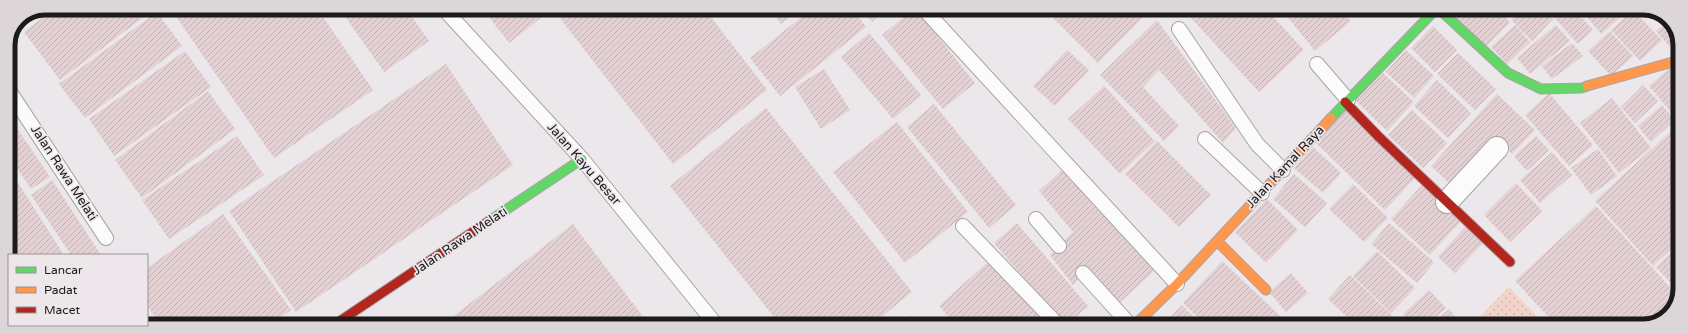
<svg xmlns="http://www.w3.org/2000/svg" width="1688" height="334" font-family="'Varela Round',sans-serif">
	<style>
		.green { fill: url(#green-dots) }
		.building { fill: url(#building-hatch) }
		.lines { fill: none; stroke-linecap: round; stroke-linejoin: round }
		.lane-casing { stroke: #a7a4a6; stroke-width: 16 }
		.street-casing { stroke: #a7a4a6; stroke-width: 24 }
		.fast-casing { stroke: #a7a4a6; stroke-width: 11 }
		.slow-casing { stroke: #a7a4a6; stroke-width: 11 }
		.jam-casing { stroke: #a7a4a6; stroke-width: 11 }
		.lane { stroke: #fcfbfc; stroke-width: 14 }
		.street { stroke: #fcfbfc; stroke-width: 22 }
		.fast { stroke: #63d668; stroke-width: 9 }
		.slow { stroke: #ff974d; stroke-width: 9 }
		.jam { stroke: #b3261e; stroke-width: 9 }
		.labels { text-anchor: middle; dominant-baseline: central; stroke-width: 3.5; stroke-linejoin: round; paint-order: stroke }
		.street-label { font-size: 13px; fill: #1c1a1b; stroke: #ede6ea }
		.rim { fill: none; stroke: #1c1a1b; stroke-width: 5 }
	</style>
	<defs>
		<pattern id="green-dots" width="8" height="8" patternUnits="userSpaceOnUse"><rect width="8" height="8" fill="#f3d4c8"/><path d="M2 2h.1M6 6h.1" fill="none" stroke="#d0b5ab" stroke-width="1.8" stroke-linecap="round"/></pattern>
		<pattern id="building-hatch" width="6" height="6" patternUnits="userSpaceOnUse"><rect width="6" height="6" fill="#e3d1d4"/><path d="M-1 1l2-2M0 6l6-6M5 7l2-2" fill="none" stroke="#c2b3b5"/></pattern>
	</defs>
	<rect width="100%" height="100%" fill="#ece7ea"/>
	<!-- green -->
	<path class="green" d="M1509 287 1547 326H1471Z"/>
	<!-- building -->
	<path class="building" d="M45 8H49L24 26 19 19Z
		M55 8H152L153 10 60 80 24 32Z
		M170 8H317L373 90 274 158Z
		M339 8H406L429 41 384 72Z
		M482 8H542L546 14 509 43Z
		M552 8H704L767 90 673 164Z
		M769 8H801L781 24Z
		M813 8H852L866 27 780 96 750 58Z
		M860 8H886L872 22Z
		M915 8 975 83 943 109 882 35Z
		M1043 8H1152L1098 63Z
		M1182 8 1266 9 1304 50 1259 92Z
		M1281 9H1341L1351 21 1315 51Z
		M1350 9H1365L1356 16Z
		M1465 9H1497L1510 22 1485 48 1455 19Z
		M1501 9H1516L1507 16Z
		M1522 9H1541L1553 19 1532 41 1511 20Z
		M1559 9H1574L1593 30 1578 44 1552 15Z
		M1583 9H1630L1601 34 1581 10Z
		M1633 10 1662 40 1640 61 1611 30Z
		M157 12 182 46 85 118 59 84Z
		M1157 20 1236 128 1223 143 1159 70 1143 87 1179 126 1164 141 1100 75Z
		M1668 21 1674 27 1680 40 1671 48 1656 31Z
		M1515 25 1530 42 1507 64 1491 47Z
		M1556 25 1570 41 1530 74 1517 58Z
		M1433 26 1457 50 1435 72 1411 48Z
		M1610 31 1633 56 1611 76 1588 51Z
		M869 33 921 95 893 119 841 57Z
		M1572 43 1583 56 1552 79 1542 66Z
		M1067 50 1089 70 1055 106 1033 86Z
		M1406 50 1434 76 1414 98 1386 72Z
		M185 51 211 87 114 156 89 119Z
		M1458 53 1496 89 1475 110 1437 74Z
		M446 64 513 165 296 312 229 211Z
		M1670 68 1680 80V113L1675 117 1649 86Z
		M824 69 850 110 821 129 795 87Z
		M1383 73 1414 102 1387 131 1356 101Z
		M1437 80 1471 113 1448 138 1414 106Z
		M1643 85 1658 101 1635 123 1621 107Z
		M1104 86 1155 141 1120 174 1068 119Z
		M208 91 235 129 142 198 115 160Z
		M1549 93 1593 145 1569 166 1525 115Z
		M1497 94 1535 130 1512 154 1498 141 1455 189 1431 166Z
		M1612 98 1651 148 1619 173 1580 123Z
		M934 104 1016 205 989 228 907 127Z
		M1662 105 1675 120 1651 142 1638 126Z
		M766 108 912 292 870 326H781L670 186Z
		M1346 110 1416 177 1385 210 1315 142Z
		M1412 110 1447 143 1423 168 1388 135Z
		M8 115 50 177 31 189 8 155Z
		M897 122 968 212 905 263 833 172Z
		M1680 123 1679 242 1653 266 1595 201Z
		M237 136 264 175 169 239 142 200Z
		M1536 136 1549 150 1527 171 1514 156Z
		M1157 141 1211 195 1179 227 1125 174Z
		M1313 147 1341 173 1323 193 1294 168Z
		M1598 149 1617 176 1591 195 1571 168Z
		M1552 152 1572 175 1540 203 1520 180Z
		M8 167 53 238 64 255H8Z
		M1063 169 1154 271 1118 304 1087 270 1073 285 1050 255 1073 232 1039 191Z
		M1294 174 1327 203 1305 227 1273 199Z
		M52 180 101 255H71L31 195Z
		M1516 183 1542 211 1510 242 1484 215Z
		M1353 184 1388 218 1364 242 1329 209Z
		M1422 185 1461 221 1430 255 1391 219Z
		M1267 199 1298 230 1266 263 1235 232Z
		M1596 206 1679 297 1667 317 1643 326H1632L1629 322 1625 326H1557L1515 281Z
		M223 214 291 310 269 325H161L147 306V268Z
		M1017 223 1088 306 1065 326 994 243Z
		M1389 223 1434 262 1417 283 1371 244Z
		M573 224 650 326 442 325Z
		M1466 226 1484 242 1455 273 1438 257Z
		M1679 245V292L1656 267Z
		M1377 251 1415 288 1391 313 1353 276Z
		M989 261 1047 326H957L939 306Z
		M1222 261 1291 326H1207L1183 303Z
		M1291 273 1308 293 1286 312 1269 292Z
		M1350 275 1392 315 1382 326H1357L1328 299Z
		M1429 290 1446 308 1426 326H1414L1403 314Z
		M1182 305 1203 326H1162Z
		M1449 309 1462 326H1430Z
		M147 313 155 325H147Z
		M912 315 920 326H898Z
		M1404 320 1410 326H1398Z"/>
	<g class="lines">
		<defs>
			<path id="lane" d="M443 8 582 159 717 326
				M923 8 1177 284
				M1179 29 1257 144 1283 170
				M1317 64 1348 100
				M8 89 106 238
				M1205 139 1262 193
				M1036 219 1059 246
				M963 226 1059 326
				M1083 273 1131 326"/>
			<path id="street" d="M1447 202 1497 148"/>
			<path id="fast" d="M1439 9 1508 73 1541 89 1582 88 1587 86
				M1331 118 1436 9
				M489 221 582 159"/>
			<path id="slow" d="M1587 86 1680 60
				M1217 241 1266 290
				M1134 326 1177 284 1331 118"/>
			<path id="jam" d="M1345 102 1379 137 1510 262
				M334 325 489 221"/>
		</defs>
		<!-- lane casing -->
		<use href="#lane" class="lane-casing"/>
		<!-- street casing -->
		<use href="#street" class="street-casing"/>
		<!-- fast casing -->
		<use href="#fast" class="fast-casing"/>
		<!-- slow casing -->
		<use href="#slow" class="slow-casing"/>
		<!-- jam casing -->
		<use href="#jam" class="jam-casing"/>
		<!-- lane -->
		<use href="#lane" class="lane"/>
		<!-- street -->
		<use href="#street" class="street"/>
		<!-- fast -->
		<use href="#fast" class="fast"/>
		<!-- slow -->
		<use href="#slow" class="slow"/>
		<!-- jam -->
		<use href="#jam" class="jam"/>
	</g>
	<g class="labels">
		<!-- street labels -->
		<g class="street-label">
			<text transform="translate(584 164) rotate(49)">Jalan Kayu Besar</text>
			<text transform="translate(1285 167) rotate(-47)">Jalan Kamal Raya</text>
			<text transform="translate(64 173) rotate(57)">Jalan Rawa Melati</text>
			<text transform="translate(460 241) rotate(-34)">Jalan Rawa Melati</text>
		</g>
	</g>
	<!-- crop -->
	<path d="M0 0H1688V334H0ZM45 15H1643A30 30 0 0 1 1673 45V289A30 30 0 0 1 1643 319H45A30 30 0 0 1 15 289V45A30 30 0 0 1 45 15Z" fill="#dcd6d9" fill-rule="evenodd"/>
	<path class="rim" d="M45 15H1643A30 30 0 0 1 1673 45V289A30 30 0 0 1 1643 319H45A30 30 0 0 1 15 289V45A30 30 0 0 1 45 15Z"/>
	<!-- legend -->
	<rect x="8" y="254" width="140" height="72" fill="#ede6ea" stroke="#999497"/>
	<rect x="16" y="267" width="20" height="6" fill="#63d668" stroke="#999497"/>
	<text x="44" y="274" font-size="12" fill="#1c1a1b">Lancar</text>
	<rect x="16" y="287" width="20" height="6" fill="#ff974d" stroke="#999497"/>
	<text x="44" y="294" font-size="12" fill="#1c1a1b">Padat</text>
	<rect x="16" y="307" width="20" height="6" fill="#b3261e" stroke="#999497"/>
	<text x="44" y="314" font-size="12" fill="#1c1a1b">Macet</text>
</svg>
